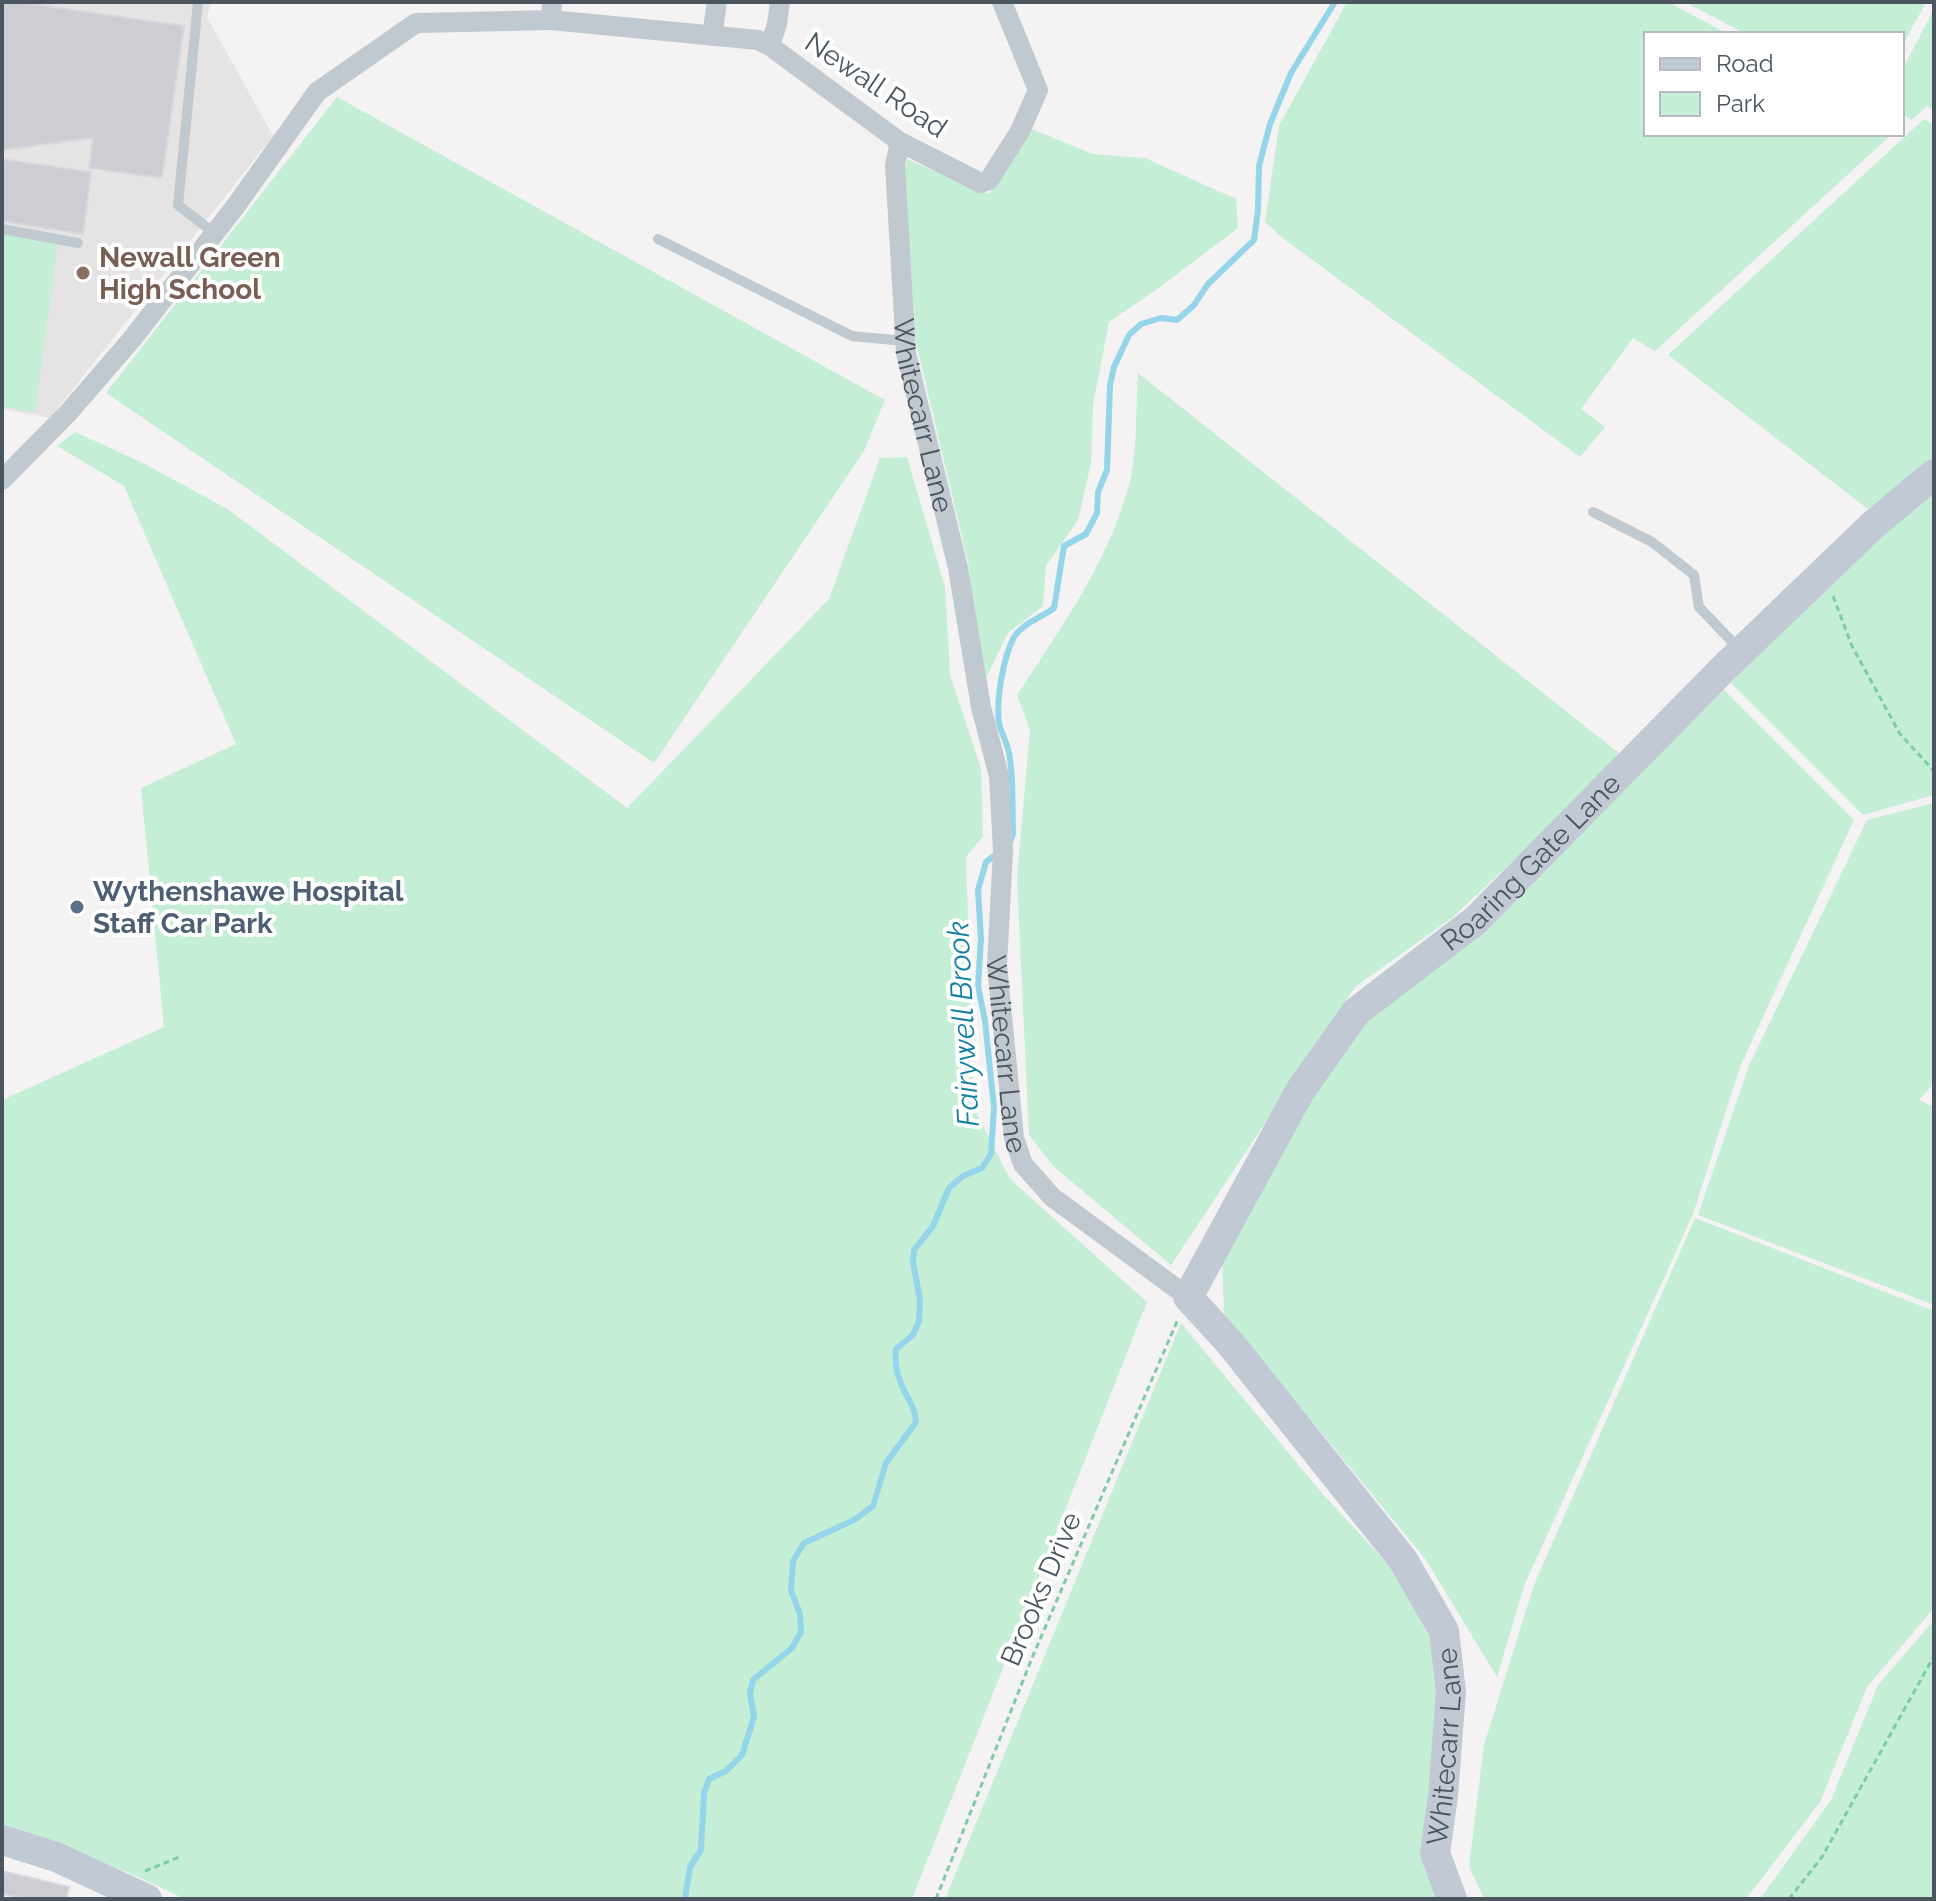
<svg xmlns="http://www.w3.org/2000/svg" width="1936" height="1901" font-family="Raleway,sans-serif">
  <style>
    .education { fill: #e5e3e4 }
    .green { fill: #c4eed6 }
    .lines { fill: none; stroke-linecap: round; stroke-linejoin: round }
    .stream { stroke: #94d5e9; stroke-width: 6 }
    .building { fill: #ccced4; stroke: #d7d8dd; stroke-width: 2 }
    .path { stroke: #7dcba7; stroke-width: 3; stroke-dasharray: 6 4; stroke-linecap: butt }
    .lane { stroke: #c1c9d0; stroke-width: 10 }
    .street { stroke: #c1c9d0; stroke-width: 20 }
    .secondary { stroke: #c1cad4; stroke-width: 30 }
    .education-dot { fill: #8d6e63; stroke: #fff; stroke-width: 3 }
    .service-dot { fill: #5c6f8a; stroke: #fff; stroke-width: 3 }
    .labels { text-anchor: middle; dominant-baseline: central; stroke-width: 8; stroke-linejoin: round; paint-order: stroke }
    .street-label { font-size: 28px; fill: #4b555f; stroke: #fff }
    .education-label { font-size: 28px; font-weight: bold; fill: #785e54; stroke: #fff; text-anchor: start }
    .service-label { font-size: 28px; font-weight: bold; fill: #4e5e75; stroke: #fff; text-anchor: start }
    .water-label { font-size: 30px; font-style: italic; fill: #1380a1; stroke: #fff }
  </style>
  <rect width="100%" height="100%" fill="#f4f2f2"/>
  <path class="education" d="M2 2H211L207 17 273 136 50 418 2 409Z"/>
  <path class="green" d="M1347 2H1668L1728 34H1646V134H1892L1655 351 1633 338 1581 409 1605 427 1580 457 1284 239 1265 222 1279 126Z
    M1685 2H1926L1902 47V34H1746Z
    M1934 9V110L1927 106 1912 120 1902 114V70Z
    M337 97 885 400 864 451 654 763 106 393Z
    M1924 119 1934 124V458L1868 509 1668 355Z
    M1029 128 1093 154 1145 158 1236 199 1238 228 1156 290 1109 322 1093 405 1091 463 1078 520 1046 566 1043 606 1008 633 982 686 968 562 916 343 904 174 907 159 989 194Z
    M2 234 58 243 35 412 2 407Z
    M1138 373 1624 757 1453 917 1355 987 1171 1265 1053 1166 1029 1135 1017 878 1030 730 1017 695C1061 628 1112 557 1131 477 1137 449 1136 403 1138 373Z
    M75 432 143 463 229 510 627 808 829 599 880 458 907 457 945 587 950 675 981 769 983 836 966 857 974 1108 1010 1179 1147 1302 912 1899H185L134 1875 2 1825V1100L164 1027 141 788 236 744 124 486 57 446Z
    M1934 487V795L1863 815 1731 683 1848 560Z
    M1724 690 1854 820 1740 1067 1693 1214 1524 1586 1497 1677 1426 1560 1224 1314 1222 1258 1314 1096 1372 1014Z
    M1934 803V1083L1919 1100 1934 1107V1305L1698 1215 1748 1068 1867 820Z
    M1695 1218 1934 1311V1608L1867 1687 1820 1802 1746 1899H1484L1469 1866 1484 1745 1534 1585Z
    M1181 1323 1320 1491 1393 1570 1430 1637 1442 1730 1437 1899H945Z
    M1934 1620V1899H1760L1831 1800 1878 1685Z"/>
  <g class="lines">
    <path class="stream" d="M1010 842 1013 834C1012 808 1014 778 1009 753 1007 742 1001 733 999 723 996 700 1003 658 1014 637 1023 623 1041 618 1054 608L1064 546 1086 534 1097 513 1098 492 1107 470 1110 385 1114 367 1129 335 1141 324 1161 318 1177 320 1194 305 1208 284 1254 240 1258 210 1259 166 1270 124 1291 73 1335 2
      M685 1899 690 1867 701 1850 704 1793 709 1779 726 1771 742 1755 754 1717 750 1693 753 1680 792 1648 801 1632 800 1614 791 1590 793 1561 804 1543 854 1520 873 1506 886 1463 916 1422C915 1405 905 1396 900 1381 896 1371 895 1359 896 1349L913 1335 919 1321 920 1300 913 1262 914 1250 933 1226 949 1188 963 1176 982 1168 991 1154 994 1107 985 1021 978 986 981 939 978 890 986 862 999 852"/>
  </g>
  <path class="building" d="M2 2H18L184 26 162 178 89 168 93 138 2 150Z
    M2 159 91 172 83 234 2 221Z
    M2 1871 69 1887 66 1899H29L2 1894Z"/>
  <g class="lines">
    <path class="path" d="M1833 596 1852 646 1900 734 1934 771
      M145 1871 182 1856
      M936 1899 1032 1658 1178 1319
      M1789 1899 1822 1857 1934 1656"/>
    <path class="lane" d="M198 2 178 205 214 233
      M2 229 78 243
      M658 239 852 336 894 340 905 337
      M1593 512 1652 542 1694 575 1699 607 1740 650"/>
    <g class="street">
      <path d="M552 2 551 20 758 40 770 46 900 142 981 183 989 180 1020 131 1038 90 1002 2"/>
      <path d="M712 36 717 2"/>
      <path d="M770 46 777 24 780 2"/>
      <path id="s1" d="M900 142 895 165 906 353 958 568 981 707 999 776 1003 851 997 965 1014 1138 1023 1164 1052 1197 1188 1297"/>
      <path d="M2 480 68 413 132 339 235 207 317 92 416 23 551 20"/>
    </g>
    <g class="secondary">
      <path d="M2 1840 56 1857 147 1899"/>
      <path id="s2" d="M1452 1899 1435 1853 1443 1796 1451 1692 1444 1631 1403 1560 1230 1343 1188 1297 1300 1091 1356 1012 1476 920 1726 666 1873 525 1934 474"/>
    </g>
  </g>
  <circle class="education-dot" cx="83" cy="273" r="8"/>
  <circle class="service-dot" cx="77" cy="907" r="8"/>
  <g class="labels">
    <g class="street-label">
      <text transform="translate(876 85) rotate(34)">Newall Road</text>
      <text stroke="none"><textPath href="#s1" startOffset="276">Whitecarr Lane</textPath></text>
      <text stroke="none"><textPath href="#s2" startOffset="1256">Roaring Gate Lane</textPath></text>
      <text stroke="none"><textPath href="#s1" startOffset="924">Whitecarr Lane</textPath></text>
      <text transform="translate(1041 1589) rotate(-67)">Brooks Drive</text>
      <text stroke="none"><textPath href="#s2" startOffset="156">Whitecarr Lane</textPath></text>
    </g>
    <g class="education-label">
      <text x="99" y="257">Newall Green<tspan x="99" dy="32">High School</tspan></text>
    </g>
    <g class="service-label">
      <text x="93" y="891">Wythenshawe Hospital<tspan x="93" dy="32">Staff Car Park</tspan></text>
    </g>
    <g class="water-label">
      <text transform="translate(963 1024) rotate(-93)">Fairywell Brook</text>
    </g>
  </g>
  <rect width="1936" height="1901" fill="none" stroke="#4b555f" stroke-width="8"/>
  <rect x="1644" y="32" width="260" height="104" fill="#ffffff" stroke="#b7bbbf" stroke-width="2"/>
  <rect x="1660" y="58" width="40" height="12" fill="#c1cad4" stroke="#b7bbbf" stroke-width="2"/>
  <text x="1716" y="72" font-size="24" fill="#4b555f">Road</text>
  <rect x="1660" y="92" width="40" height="24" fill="#c4eed6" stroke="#b7bbbf" stroke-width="2"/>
  <text x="1716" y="112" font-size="24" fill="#4b555f">Park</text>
</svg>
